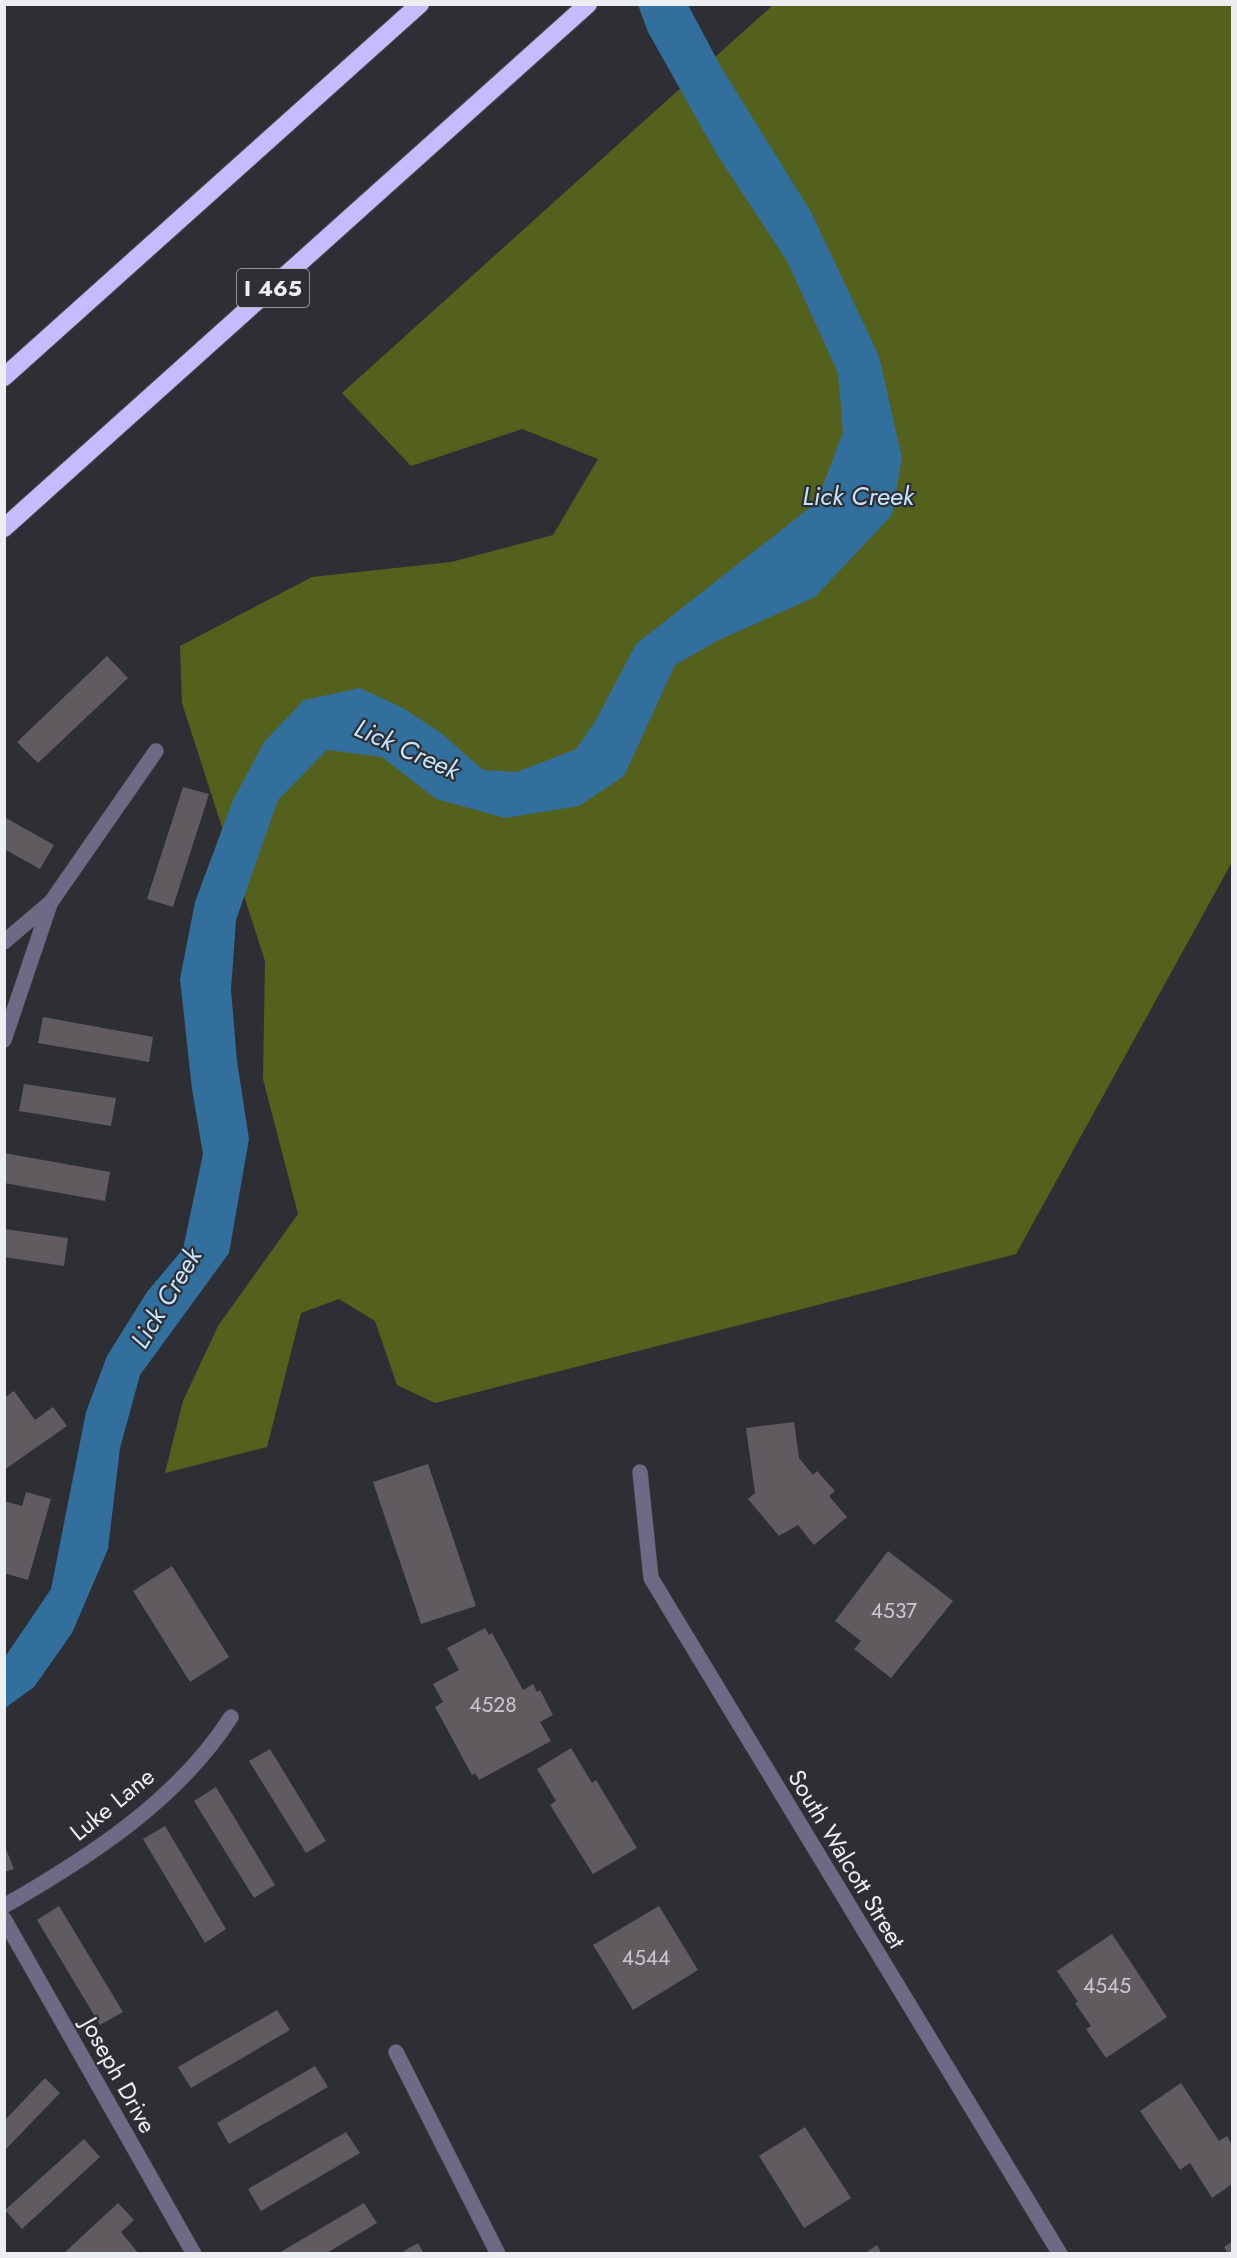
<svg xmlns="http://www.w3.org/2000/svg" width="1237" height="2258" font-family="Jost,sans-serif">
  <style>
    .forest { fill: #53611c }
    .water { fill: #336f9c }
    .building { fill: #605b5f }
    .lines { fill: none; stroke-linecap: round; stroke-linejoin: round }
    .minor-casing { stroke: #484a4f; stroke-width: 16 }
    .motorway-casing { stroke: #484a4f; stroke-width: 20 }
    .minor { stroke: #6e6a85; stroke-width: 15 }
    .motorway { stroke: #c5bbfe; stroke-width: 18 }
    .labels { text-anchor: middle; dominant-baseline: central; stroke-width: 4.5; stroke-linejoin: round; paint-order: stroke }
    .number-label { font-size: 21px; fill: #cac9cd }
    .shield { fill: #2d2f34; stroke: #b3b5b9; stroke-width: 1.5 }
    .shield-label { font-size: 22px; font-weight: bold; fill: #edeef2 }
    .street-label { font-size: 24px; fill: #edeef2; stroke: #2d2f34 }
    .water-label { font-size: 26px; font-style: italic; fill: #c4e4fe; stroke: #2d2f34 }
  </style>
  <rect width="100%" height="100%" fill="#2d2f34"/>
  <path class="forest" d="M773 5H1232V862L1016 1254 435 1403 397 1385 375 1321 339 1299 301 1313 267 1447 165 1473 183 1401 218 1326 298 1214 263 1079 265 961 182 703 180 646 312 577 451 562 553 535 598 459 522 429 411 466 342 393Z"/>
  <path class="water" d="M638 5H688L721 67 811 212 879 356 902 458 892 515 815 597 717 641 675 665 624 776 579 806 505 818 436 799 382 757 327 750 278 800 236 920 231 990 237 1061 249 1139 229 1253 140 1375 120 1448 108 1549 72 1633 34 1687 5 1708V1657L51 1589 86 1412 107 1356 147 1292 183 1249 203 1154 192 1089 180 979 195 902 233 800 264 742 304 700 360 688 403 708 441 733 483 770 517 772 576 749 596 720 636 644 817 502 843 432 838 373 787 261 716 153 648 32Z"/>
  <path class="building" d="M107 656 128 678 38 763 17 742Z
    M183 787 209 794 173 907 147 899Z
    M4 817 54 845 40 869 4 849Z
    M43 1017 153 1037 149 1062 38 1043Z
    M24 1084 116 1098 111 1126 19 1111Z
    M4 1153 110 1172 105 1201 4 1183Z
    M4 1229 68 1238 64 1266 4 1257Z
    M14 1391 35 1420 53 1407 67 1426 4 1470V1398Z
    M794 1422 799 1458 813 1475 817 1471 835 1491 829 1496 847 1517 814 1545 798 1525 779 1536 748 1499 755 1493 746 1428Z
    M428 1464 476 1606 421 1624 373 1482Z
    M26 1492 51 1499 28 1580 4 1573V1501L22 1506Z
    M888 1551 953 1601 891 1678 854 1649 861 1641 835 1621Z
    M172 1566 229 1657 190 1682 133 1591Z
    M485 1628 489 1635 492 1633 523 1690 533 1684 537 1692 540 1690 553 1715 540 1722 551 1741 479 1780 475 1773 472 1775 435 1707 443 1702 433 1684 459 1670 447 1648Z
    M571 1748 592 1783 596 1780 637 1848 593 1874 550 1805 556 1801 537 1769Z
    M270 1749 326 1841 306 1853 249 1761Z
    M216 1787 275 1885 254 1898 194 1801Z
    M165 1826 226 1929 205 1943 143 1839Z
    M4 1844 14 1869 4 1872Z
    M59 1906 123 2012 100 2025 37 1920Z
    M659 1906 698 1970 633 2010 593 1945Z
    M1112 1934 1167 2017 1106 2058 1086 2029 1091 2026 1075 2003 1078 2002 1057 1971Z
    M277 2010 290 2030 191 2088 178 2067Z
    M315 2066 328 2087 229 2144 217 2123Z
    M45 2078 60 2093 4 2151V2121Z
    M1181 2083 1219 2141 1227 2136 1232 2145V2184L1212 2198 1190 2163 1180 2170 1140 2111Z
    M805 2127 851 2198 804 2228 759 2156Z
    M346 2132 360 2153 261 2211 248 2189Z
    M84 2139 100 2157 22 2229 5 2210Z
    M118 2203 134 2220 121 2232 139 2254H63Z
    M364 2203 377 2223 325 2254H277Z
    M1232 2242V2254H1228L1224 2247Z
    M418 2243 424 2254H399Z
    M877 2245 882 2254H864Z"/>
  <g class="lines">
    <g class="minor-casing">
      <path id="minor" d="M4 942 51 902 156 751
        M4 1040 50 904
        M640 1472 651 1578 1060 2254
        M4 1906C88 1858 178 1800 231 1717
        M4 1919 194 2254
        M396 2052 498 2254"/>
    </g>
    <g class="motorway-casing">
      <path id="motorway" d="M4 377 420 4
        M4 528 588 4"/>
    </g>
    <use href="#minor" class="minor"/>
    <use href="#motorway" class="motorway"/>
  </g>
  <g class="labels">
    <g class="number-label">
      <text x="894" y="1611">4537</text>
      <text x="493" y="1705">4528</text>
      <text x="646" y="1958">4544</text>
      <text x="1107" y="1986">4545</text>
    </g>
    <rect class="shield" x="237" y="269" width="72" height="38" rx="4.5"/>
    <g class="shield-label">
      <text x="273" y="288">I 465</text>
    </g>
    <g class="street-label">
      <text transform="translate(112 1804) rotate(-39)">Luke Lane</text>
      <text transform="translate(847 1859) rotate(59)">South Walcott Street</text>
      <text transform="translate(119 2075) rotate(61)">Joseph Drive</text>
    </g>
    <g class="water-label">
      <text x="858" y="496">Lick Creek</text>
      <text transform="translate(407 749) rotate(24)">Lick Creek</text>
      <text transform="translate(166 1298) rotate(-59)">Lick Creek</text>
    </g>
  </g>
  <rect width="1237" height="2258" fill="none" stroke="#edeef2" stroke-width="12"/>
</svg>
